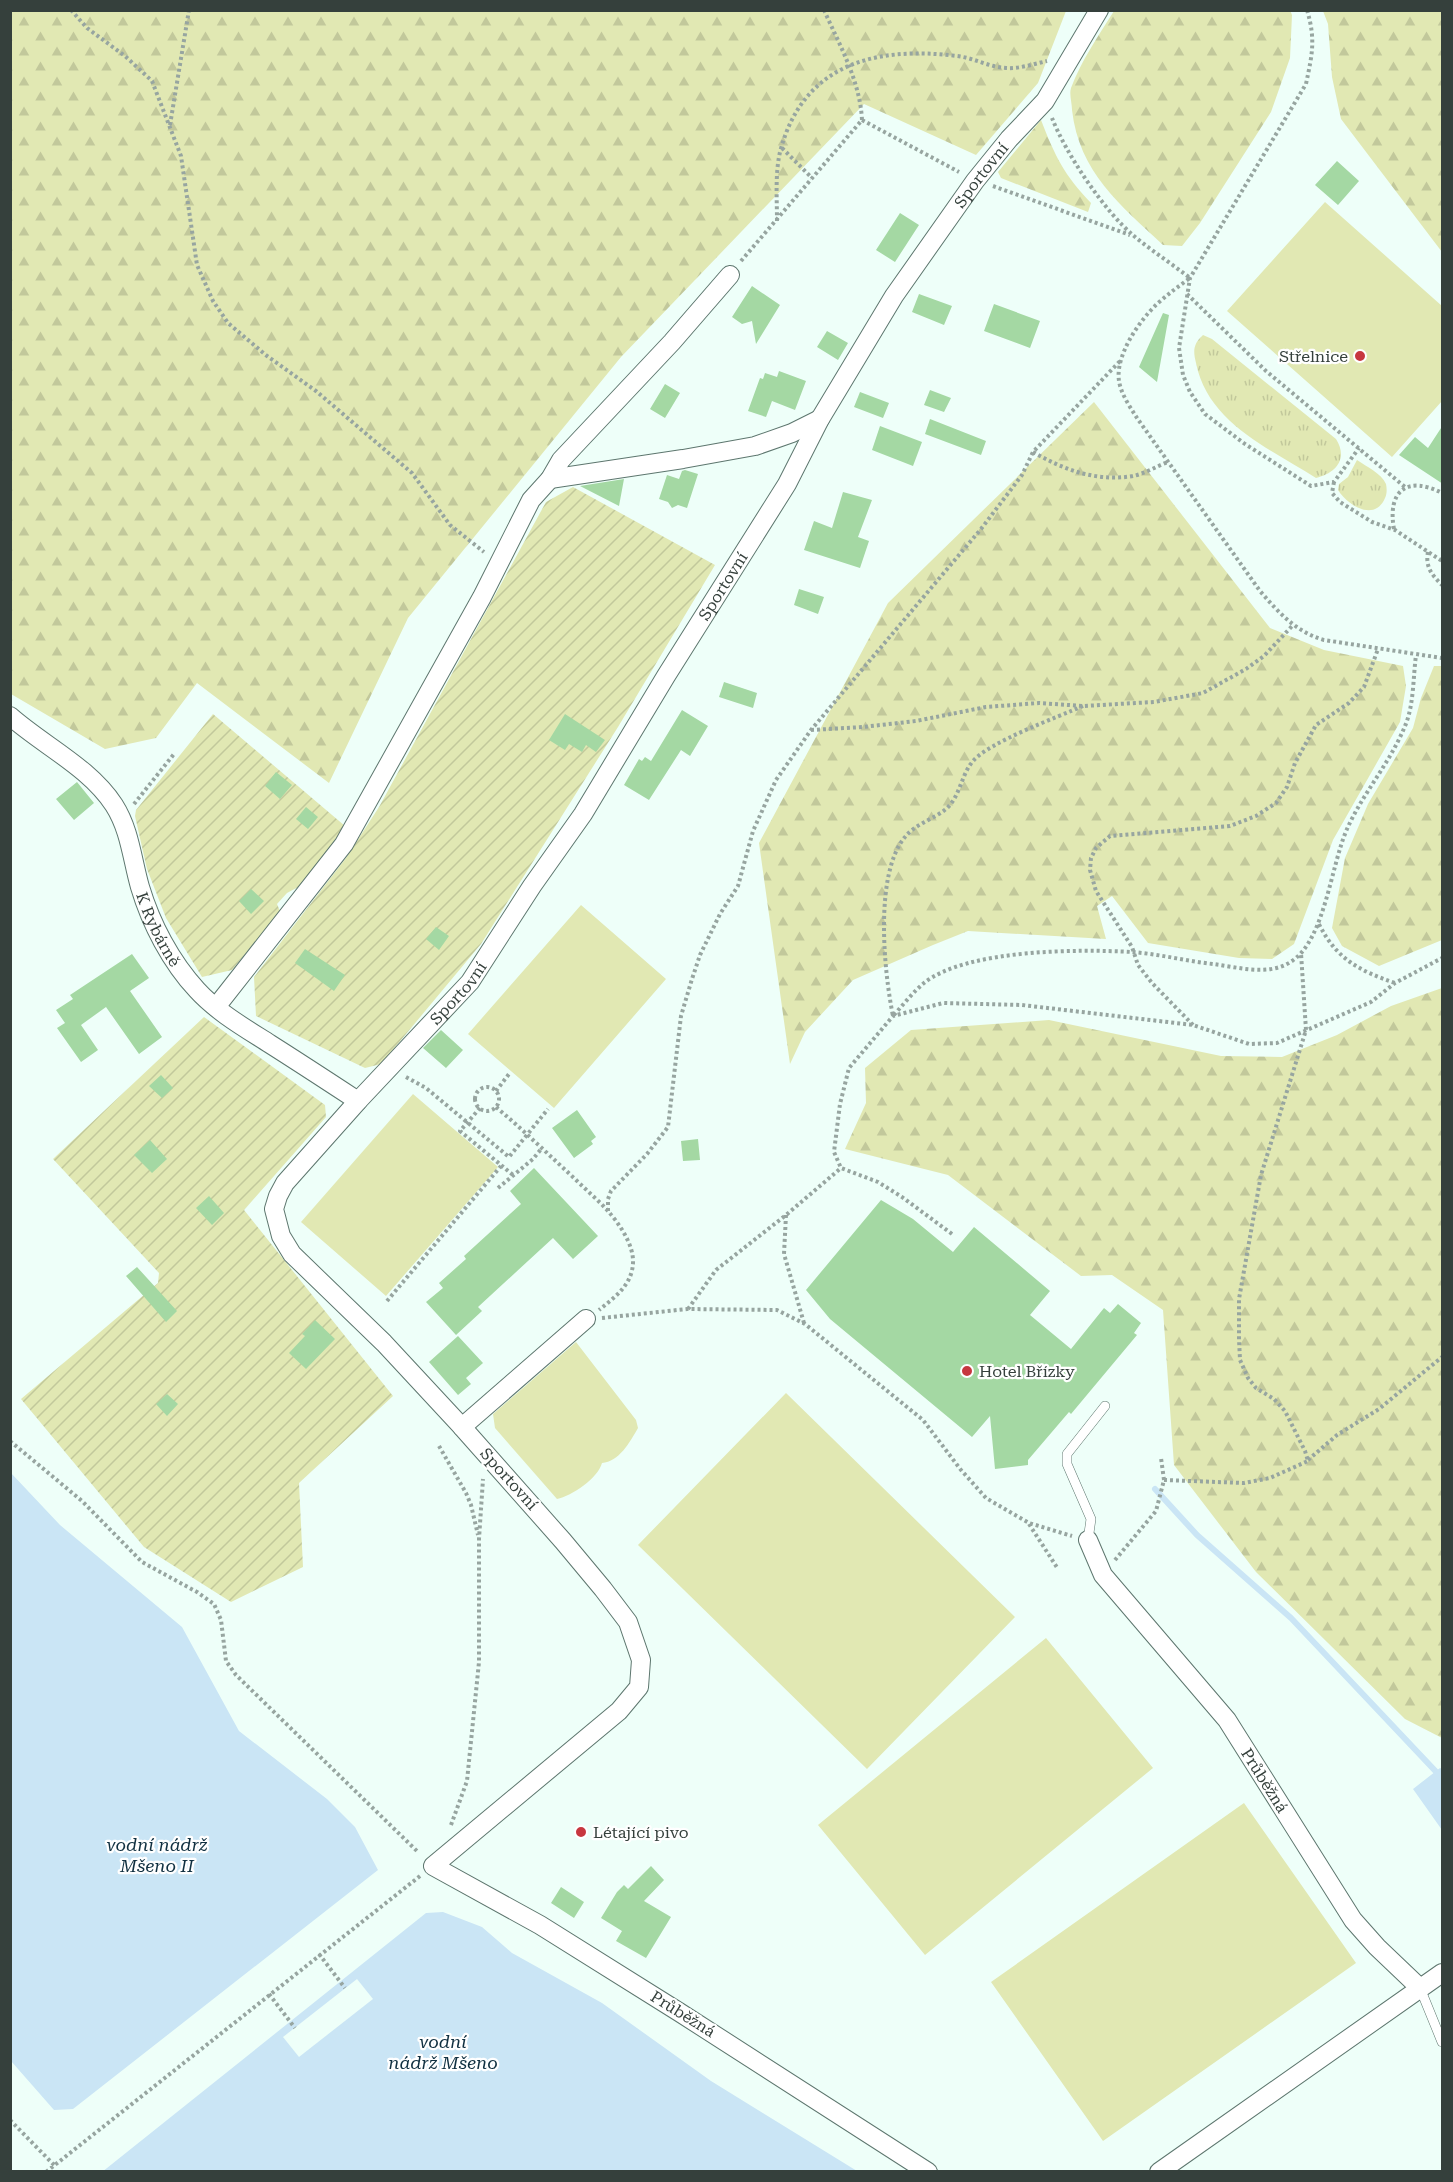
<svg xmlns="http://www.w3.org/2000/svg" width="1453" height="2182" font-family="'Roboto Serif',serif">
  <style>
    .grass { fill: url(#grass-tufts) }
    .forest { fill: url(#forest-firs) }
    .park { fill: #e1e8b3 }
    .garden { fill: url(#garden-furrows) }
    .water { fill: #cae5f5 }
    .pier { fill: #eefff9 }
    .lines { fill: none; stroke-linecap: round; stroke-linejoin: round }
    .stream { stroke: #cae5f5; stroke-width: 6 }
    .building { fill: #a4d8a3 }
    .service-casing { stroke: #5d766e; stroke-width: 10 }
    .minor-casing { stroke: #5d766e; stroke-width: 20 }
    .path { stroke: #97a5a0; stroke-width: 4; stroke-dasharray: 3 3; stroke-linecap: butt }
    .service { stroke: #fff; stroke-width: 9 }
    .minor { stroke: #fff; stroke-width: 18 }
    .poi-dot { fill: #c7373f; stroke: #fff; stroke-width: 2 }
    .labels { text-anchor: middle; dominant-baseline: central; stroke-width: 4.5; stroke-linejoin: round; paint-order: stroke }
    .street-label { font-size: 16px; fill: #35403c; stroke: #fff }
    .poi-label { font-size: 16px; fill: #35403c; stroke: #fff; text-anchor: start }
    .water-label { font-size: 18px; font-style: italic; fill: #103041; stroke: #fff }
  </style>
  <defs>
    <pattern id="grass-tufts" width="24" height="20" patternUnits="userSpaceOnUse" patternTransform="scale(1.5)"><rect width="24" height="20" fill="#e1e8b3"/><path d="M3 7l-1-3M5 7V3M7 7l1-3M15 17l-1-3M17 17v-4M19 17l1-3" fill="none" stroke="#c2c89b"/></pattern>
    <pattern id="forest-firs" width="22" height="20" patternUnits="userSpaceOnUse" patternTransform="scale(1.5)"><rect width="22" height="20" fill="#e1e8b3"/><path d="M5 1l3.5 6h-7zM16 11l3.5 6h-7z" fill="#c2c89b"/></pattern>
    <pattern id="garden-furrows" width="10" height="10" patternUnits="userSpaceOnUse" patternTransform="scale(1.5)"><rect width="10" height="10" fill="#e1e8b3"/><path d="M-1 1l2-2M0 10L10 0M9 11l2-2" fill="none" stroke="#c2c89b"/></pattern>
  </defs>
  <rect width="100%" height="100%" fill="#eefff9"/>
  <path class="grass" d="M1203 335 1212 339 1336 439C1348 458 1337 473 1316 478 1269 448 1208 423 1196 363 1193 351 1193 344 1203 335Z
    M1357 460C1367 467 1381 473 1386 484 1387 489 1387 494 1385 498 1375 522 1348 506 1338 490L1339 484 1348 477Z"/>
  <path class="forest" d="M11 10H1066V11L1038 83 976 155 864 104 621 357 408 618 329 783 197 683 156 738 105 749 11 694Z
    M1114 11 1290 10 1292 15 1290 58 1271 112 1200 223 1182 246 1163 245C1120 205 1079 172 1072 110 1072 103 1069 94 1071 88 1081 61 1099 35 1114 11Z
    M1323 11H1442V252L1341 119 1332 77 1328 24Z
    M1041 120C1055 156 1064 175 1091 203L1088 212 1001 178 998 172Z
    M1094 402 1270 628 1324 650 1403 666 1406 686 1400 722 1333 840 1294 944 1272 959 1239 958 1148 943 1112 896 1097 906 1106 939 968 931 933 945 853 980 805 1032 790 1064 759 843 888 603Z
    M1434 666H1442V940L1379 966 1342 946 1332 928 1345 858 1368 804 1413 728 1421 698Z
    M1442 988V1738L1405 1719 1256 1572 1174 1465 1163 1310 1112 1275 1081 1276 948 1175 845 1149 866 1103 865 1068 911 1030 1049 1020 1221 1056 1282 1057 1337 1035 1391 1006Z"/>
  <path class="park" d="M1325 202 1442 306V401L1392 457 1227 311Z
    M581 905 666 979 554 1108 468 1034Z
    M413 1094 498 1167 386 1296 301 1222Z
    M576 1342 636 1420 638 1428C630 1442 619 1462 602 1463 598 1478 572 1496 557 1499L495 1428 493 1414Z
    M786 1393 1015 1617 867 1769 638 1545Z
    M1046 1638 1153 1768 925 1955 818 1825Z
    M1244 1803 1356 1963 1103 2141 991 1982Z"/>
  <path class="garden" d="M573 487 715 565 618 727 481 944 381 1064 365 1068 256 1016 254 977 346 858 379 807 546 502Z
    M213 714 345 826 302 885 287 893 277 904 280 911 232 970 202 977 166 918 147 869 135 816 136 810Z
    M204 1017 325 1105 326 1117 244 1210 393 1396 299 1483 303 1567 231 1602 144 1547 21 1399 158 1283 159 1273 53 1159Z"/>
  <path class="water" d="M11 1473 60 1525 182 1627 239 1731 327 1799 355 1827 378 1870 73 2109 54 2110 11 2061Z
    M1440 1768 1442 1769V1830L1413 1789Z
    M443 1912 482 1927 512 1953 602 2003 711 2081 857 2171 102 2172 426 1913Z"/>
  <path class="pier" d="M357 1979 373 1999 299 2057 283 2037Z"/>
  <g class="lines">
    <path class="stream" d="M1155 1489 1197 1535 1291 1618 1442 1778"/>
  </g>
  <path class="building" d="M1337 161 1359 181 1338 205 1315 185Z
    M900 213 919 225 895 262 876 250Z
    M752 286 780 305 756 344 752 321 742 324 732 317Z
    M919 294 952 306 944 325 912 312Z
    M994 304 1040 321 1030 348 984 331Z
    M1163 313 1169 315 1157 382 1139 367Z
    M827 331 848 343 838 360 817 347Z
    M779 371 806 381 795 410 772 401 766 417 748 411 760 378 763 379 765 373 777 377Z
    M665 384 680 393 665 418 650 409Z
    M930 390 951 398 944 412 924 405Z
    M860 392 889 403 883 418 854 407Z
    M930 419 986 441 981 455 925 434Z
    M1443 425V484L1399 455 1415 437 1428 448Z
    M880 426 922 442 913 466 872 450Z
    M685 470 698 474 687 508 678 505 672 508 668 502 659 499 667 475 679 479 682 471Z
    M624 479 619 506 580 486Z
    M843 492 872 500 858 537 869 541 860 568 804 550 814 521 832 528Z
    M799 589 824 597 818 614 794 605Z
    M724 682 757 693 753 708 719 697Z
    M682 710 708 726 690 756 681 750 649 800 624 785 639 759 642 761 645 757 651 761Z
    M565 714 605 740 596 752 586 745 582 752 569 744 565 750 549 740Z
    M276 772 292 785 280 799 265 786Z
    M77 782 94 803 74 820 56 799Z
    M306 807 318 817 308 829 296 819Z
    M251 889 264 901 251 914 239 901Z
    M436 927 449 936 439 950 426 939Z
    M305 949 345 975 334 991 295 963Z
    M132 954 149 978 130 991 162 1037 139 1054 106 1007 81 1025 98 1050 81 1062 57 1028 65 1023 56 1010 73 999 70 995Z
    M441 1030 463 1050 446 1068 423 1048Z
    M161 1075 173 1088 162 1098 149 1086Z
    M577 1110 596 1137 591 1141 593 1144 574 1158 552 1128Z
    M698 1139 700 1160 683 1161 681 1141Z
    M150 1140 167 1159 152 1173 134 1155Z
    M534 1168 598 1236 573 1259 553 1238 478 1307 482 1311 456 1335 426 1302 443 1288 439 1283 466 1259 464 1256 521 1204 510 1191Z
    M209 1196 224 1213 212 1225 196 1208Z
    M881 1200 913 1219 953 1252 974 1227 1050 1291 1030 1315 1071 1349 1104 1308 1110 1313 1118 1304 1141 1323 1134 1333 1137 1335 1071 1414 1069 1412 1028 1460V1465L995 1469 990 1416 972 1437 830 1319 806 1290Z
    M137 1267 177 1311 166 1322 126 1276Z
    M315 1320 335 1339 306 1369 289 1353 305 1336 302 1334Z
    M458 1336 483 1363 466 1378 471 1384 458 1395 429 1362Z
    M167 1394 178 1404 167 1416 156 1404Z
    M651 1866 664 1880 644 1901 671 1917 646 1958 616 1941 622 1931 601 1918 617 1892 624 1885 628 1889Z
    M561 1887 584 1902 574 1918 551 1903Z"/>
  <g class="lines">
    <g class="service-casing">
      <path id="service" d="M1088 1540 1091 1519 1067 1464V1454L1105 1406
        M1420 1988 1442 2042"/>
    </g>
    <g class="minor-casing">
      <g id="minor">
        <path d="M550 479 683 459 755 446 792 433 820 419"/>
        <path id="s1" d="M10 716C44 746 89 767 114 805 130 830 132 859 140 887 151 924 171 962 197 990 217 1012 245 1028 270 1044 300 1063 329 1082 358 1101"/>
        <path d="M216 1007 344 844 482 597 531 500 550 479 561 460 672 342 730 275"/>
        <path d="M462 1427 586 1319"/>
        <path id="s2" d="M1088 1540 1103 1575 1227 1720 1353 1920 1377 1947 1420 1988"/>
        <path id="s3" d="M928 2172 679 2012 540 1925 433 1866 619 1711 639 1687 641 1660 628 1622 603 1589 563 1541 462 1427 384 1343 292 1254 281 1236 274 1209 278 1196 285 1183 358 1101 470 982 532 886 583 814 666 676 787 484 820 419 894 296 975 181 1009 139 1045 101 1099 10"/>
        <path d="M1159 2172 1442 1973"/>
      </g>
    </g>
    <path class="path" d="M71 10 87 28 125 56 152 81 181 156 197 265 213 301 228 323 267 356 316 391 412 473 450 525 484 552
      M1307 10C1316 40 1312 55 1306 84L1190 278 1179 348 1183 375 1190 392 1205 414 1245 444 1311 486 1334 482 1359 448
      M1052 118C1066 154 1105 212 1134 236 1152 251 1172 264 1190 278 1179 286 1168 294 1157 304 1140 320 1115 355 1119 381 1121 394 1130 407 1137 418L1260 591C1278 612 1296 632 1324 640L1442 658
      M862 120 959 172
      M170 125 189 10
      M782 148 812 178
      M993 186 1130 235
      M777 221C777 199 775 174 780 152 803 63 876 46 957 56 974 58 989 67 1006 68 1019 69 1034 64 1047 61
      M741 261 862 120C860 81 840 46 824 10
      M1187 294 1266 371 1405 487
      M1033 452C1064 470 1097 482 1133 476 1144 474 1157 466 1168 462
      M1334 482 1332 493 1340 502 1372 522 1395 530 1442 561
      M1394 529C1387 491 1407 475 1442 493
      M1428 552C1425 567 1432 575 1442 585
      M1083 706C1058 717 989 742 973 761 961 775 960 797 946 809 934 819 915 824 905 837 874 874 884 972 893 1016 903 1005 913 992 924 983 967 949 1079 949 1132 952 1159 954 1186 961 1213 964 1238 967 1269 977 1292 961 1325 939 1331 865 1347 829 1363 793 1390 763 1405 726 1414 705 1413 678 1416 655
      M811 730 863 727 916 721 986 707 1039 703 1083 706 1154 702 1203 693 1246 669 1264 656 1293 625
      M134 804 174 754
      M1319 924C1336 959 1360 971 1395 983
      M1193 1025 1152 983 1138 965 1132 947 1096 891 1090 870 1091 858 1096 848 1110 836 1230 826 1256 816 1276 803 1287 787 1295 763 1316 725 1349 703 1364 687 1378 649
      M406 1077 426 1088 509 1157 548 1109
      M475 1099a12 12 0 1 1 24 0a12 12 0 1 1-24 0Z
      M496 1091 509 1074
      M496 1107C523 1130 548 1154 574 1178 585 1189 597 1199 607 1210 619 1223 634 1245 633 1263 632 1285 615 1297 599 1310
      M480 1108 460 1131 513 1175
      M498 1188 533 1159 542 1148
      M608 1211V1199L611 1191 647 1154 668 1127 681 1016 692 979 700 955 720 914 738 886 753 831 776 780 811 730 981 529 1022 475 1033 452 1121 360
      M786 1215 784 1254 804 1323
      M952 1234 902 1197 878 1182 841 1168 834 1152 840 1104 849 1068 893 1016 943 1003 1022 1005 1193 1025 1249 1044 1277 1043 1371 1002 1395 983 1442 958
      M387 1301 501 1166
      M688 1309 716 1270 786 1215 841 1168
      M602 1318 687 1309 777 1310 805 1324 923 1420 961 1470 986 1498 1029 1523 1072 1536
      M10 1441 82 1501 142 1562 197 1592 214 1604 221 1620 226 1661 236 1675 419 1853
      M439 1446 466 1493 471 1505 478 1535
      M1308 1460 1337 1435 1379 1409 1442 1357
      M1164 1480 1244 1483 1270 1478 1308 1461 1305 1451 1285 1411 1274 1399 1256 1388 1248 1378 1240 1360 1239 1339V1299L1261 1175 1306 1030 1301 953
      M1029 1524 1058 1569
      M1115 1560 1156 1511 1164 1480 1161 1458
      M451 1825 467 1781 479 1662V1539L483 1479
      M319 1954 345 1988
      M269 1994 295 2028
      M10 2120 54 2165
      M46 2172 420 1876"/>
    <use href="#service" class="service"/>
    <use href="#minor" class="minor"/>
  </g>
  <g class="poi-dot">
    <circle cx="1360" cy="356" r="6"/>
    <circle cx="967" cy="1371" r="6"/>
    <circle cx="581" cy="1832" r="6"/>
  </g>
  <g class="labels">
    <g class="street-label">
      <text stroke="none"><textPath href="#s3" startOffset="2728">Sportovní</textPath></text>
      <text stroke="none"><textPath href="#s3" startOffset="2242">Sportovní</textPath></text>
      <text stroke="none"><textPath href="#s1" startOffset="270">K Rybárně</textPath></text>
      <text stroke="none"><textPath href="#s3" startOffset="1756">Sportovní</textPath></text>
      <text transform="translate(509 1479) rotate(48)">Sportovní</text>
      <text stroke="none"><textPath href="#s2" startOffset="300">Průběžná</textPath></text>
      <text transform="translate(683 2014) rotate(32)">Průběžná</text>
    </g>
    <g class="poi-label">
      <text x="1348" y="356" text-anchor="end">Střelnice</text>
      <text x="979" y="1371">Hotel Břízky</text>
      <text x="593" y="1832">Létající pivo</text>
    </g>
    <g class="water-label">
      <text x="157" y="1844">vodní nádrž<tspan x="157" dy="21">Mšeno II</tspan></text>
      <text x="443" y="2041">vodní<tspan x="443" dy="21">nádrž Mšeno</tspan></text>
    </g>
  </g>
  <rect width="1453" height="2182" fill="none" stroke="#35403c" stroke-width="24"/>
</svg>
